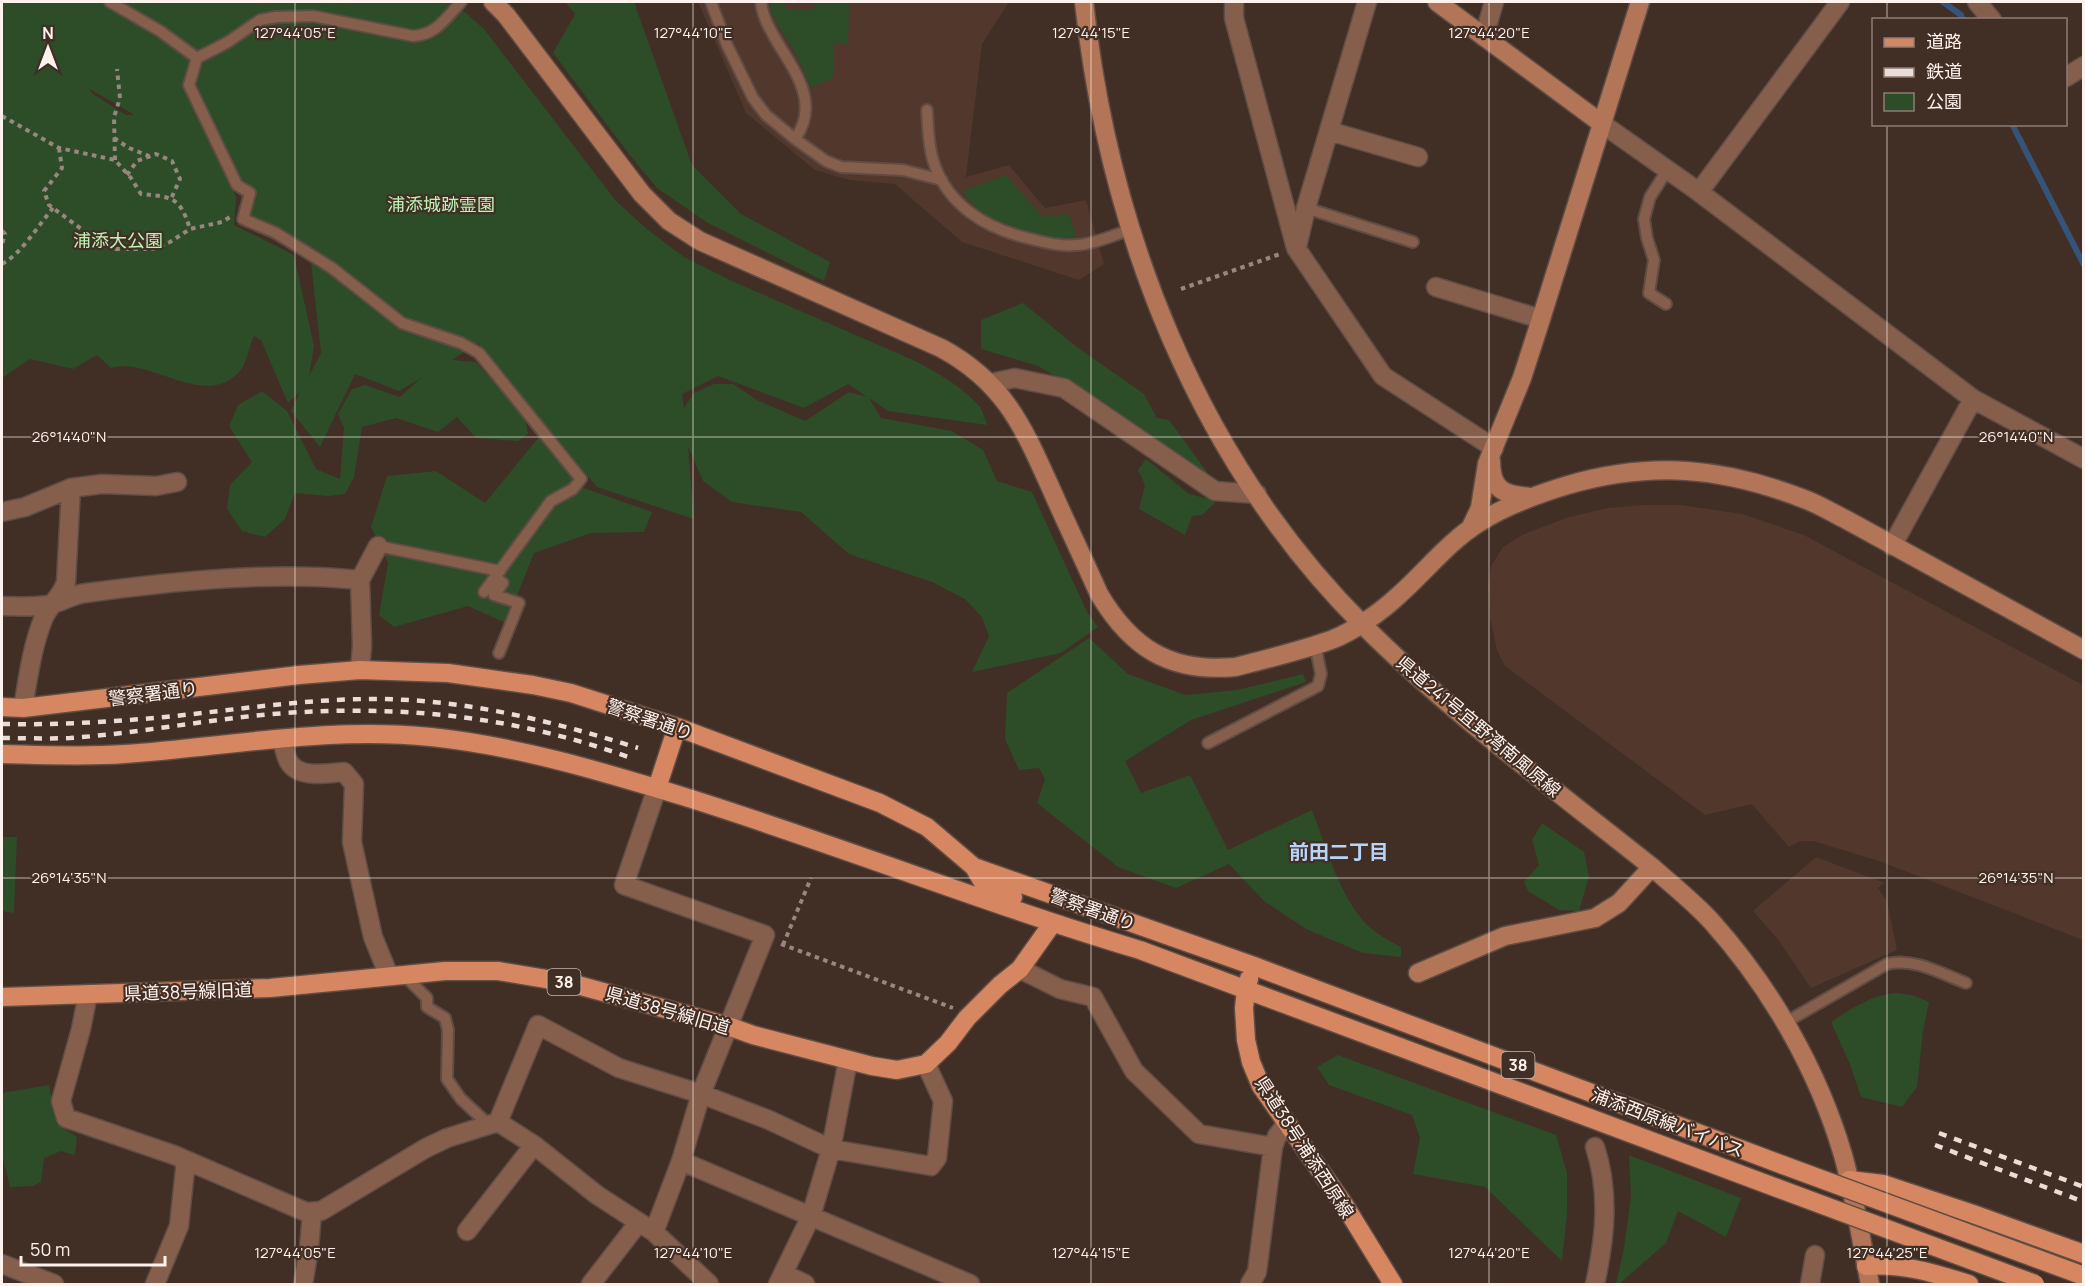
<svg xmlns="http://www.w3.org/2000/svg" width="2085" height="1286" font-family="Manrope,'Noto Sans JP',sans-serif">
  <style>
    .built { fill: #51372c }
    .green { fill: #2d4d28; fill-rule: evenodd }
    .lines { fill: none; stroke-linecap: round; stroke-linejoin: round }
    .stream { stroke: #36547a; stroke-width: 6 }
    .lane-casing { stroke: #5f4d45; stroke-width: 14 }
    .street-casing { stroke: #5f4d45; stroke-width: 21 }
    .secondary-casing { stroke: #5f4d45; stroke-width: 21 }
    .primary-casing { stroke: #5f4d45; stroke-width: 21 }
    .path { stroke: #97877f; stroke-width: 4; stroke-dasharray: 4.5 4.5; stroke-linecap: butt }
    .lane { stroke: #865e4c; stroke-width: 10 }
    .street { stroke: #865e4c; stroke-width: 18 }
    .secondary { stroke: #b37557; stroke-width: 18 }
    .primary { stroke: #d68660; stroke-width: 18 }
    .rail { stroke: #eadcd6; stroke-width: 4.5; stroke-dasharray: 8 8; stroke-linecap: butt }
    .primary-bridge-casing { stroke: #5f4d45; stroke-width: 21; stroke-linecap: butt }
    .primary-bridge { stroke: #d68660; stroke-width: 18 }
    .ticks { fill: none; stroke: #fff2ec; stroke-width: 1.5; stroke-opacity: 0.45 }
    .labels { text-anchor: middle; dominant-baseline: central; stroke-width: 4.5; stroke-linejoin: round; paint-order: stroke }
    .shield { fill: #412e25; stroke: #c6b7b0; stroke-width: 1.5 }
    .shield-label { font-size: 16px; font-weight: bold; fill: #fff2ec }
    .park-label { font-size: 18px; fill: #bdf4b5; stroke: #412e25 }
    .street-label { font-size: 18px; fill: #fff2ec; stroke: #412e25 }
    .neighbourhood-label { font-size: 20px; font-weight: bold; fill: #b7d4f9; stroke: #412e25 }
    .ticks-label { font-size: 15px; text-anchor: middle; fill: #fff2ec; stroke: #412e25; stroke-width: 4.5; stroke-linejoin: round; paint-order: stroke }
  </style>
  <rect width="100%" height="100%" fill="#412e25"/>
  <path class="built" d="M698 2H1009L982 44 966 177 1009 165 1045 208 1086 200 1104 264 1079 280 962 242 895 184 849 180 815 170 746 113Z
    M1644 505H1681L1742 514 1804 535 2083 685V940L1879 861 1813 841H1801L1789 847 1752 804 1705 815 1505 666 1497 650 1490 618 1488 586 1491 566 1503 547 1524 534 1569 517 1608 508Z
    M1816 857 1885 883 1878 888 1887 901 1897 950 1811 988 1779 941 1753 911Z"/>
  <path class="green" d="M2 2H453L484 29 616 201 648 230 684 257 734 282 913 360C936 372 962 386 980 407 983 412 985 419 987 425L888 411 869 398 881 418 952 431 983 450 997 481 1032 492 1087 612 1098 627 1061 653 972 672 989 636 982 617 965 599 932 582 849 554 801 512 732 502 703 481 688 446 694 519 597 487 478 343 452 360 476 362 525 418 528 434 518 441 476 438 457 417 438 432 396 418 362 427 354 477 345 494 328 496 295 493 285 519 265 537 242 531 227 509 230 485 252 462 229 426 238 405 262 391 287 411 316 469 340 479 344 428 338 414 352 389 365 385 400 397 421 378 399 391 355 374 320 447 291 411 300 392 288 403 261 340 254 336C249 346 247 363 240 371 205 411 150 356 111 368L97 355 73 369 30 359 2 378ZM88 88 133 114V115H126L93 94ZM226 170 246 182 239 221 310 253 321 353 309 376 314 346 294 255 234 225 236 198ZM718 376 804 408 848 384 867 397 849 392 805 421 757 400 733 384H714L694 393 684 408 682 394Z
    M565 2H634L692 165 741 214 830 262 824 281 708 223 657 188 629 154 553 53 575 14Z
    M770 2H786V10H814L815 2H849L848 43 834 44V77L810 88 800 61 771 13Z
    M1006 175 1042 216 1069 214 1076 237C1047 242 1008 233 984 216 976 210 969 199 962 191Z
    M1023 303 1077 347 1144 394 1157 418 1169 420 1207 472 1205 477 1116 411 1038 366 981 349V320Z
    M539 437 581 487 652 512 644 532 591 533 534 553 506 623 468 606 394 627 379 615 388 563 371 527 387 476 436 471 485 503Z
    M1146 459 1189 494 1213 500 1215 503 1202 515 1192 516 1185 535 1139 509 1145 485 1138 470Z
    M1089 638 1128 674 1185 695 1237 690 1303 674 1306 682 1191 720 1125 761 1141 793 1190 775 1228 850 1312 810C1326 847 1343 910 1377 933 1384 938 1393 943 1401 947V957L1363 953 1306 929 1264 901 1229 864 1176 888 1118 867 1037 803 1045 779 1039 768 1019 770 1005 739 1007 693Z
    M1542 823 1584 852 1589 877 1579 911 1559 910 1528 891 1524 882 1539 865 1532 840Z
    M2 837H17L14 913 2 911Z
    M1895 993 1912 995 1929 1002 1923 1031 1917 1087 1902 1107 1861 1097 1850 1064 1831 1022C1852 1008 1870 996 1895 993Z
    M1338 1055 1556 1135 1567 1173V1213L1562 1261 1485 1187 1413 1174 1420 1138 1412 1115 1329 1085 1317 1067Z
    M49 1085 57 1124 77 1137 75 1155 61 1151 44 1158 41 1182 33 1186 10 1187 2 1154V1093Z
    M1629 1155 1741 1198 1726 1237 1678 1211 1666 1243 1619 1284H1616L1624 1248 1631 1197Z"/>
  <g class="lines">
    <path class="stream" d="M1943 2 1961 15 1963 20
      M2012 124 2084 265"/>
    <g class="lane-casing">
      <path id="lane" d="M110 2 160 31 197 58
        M461 2C446 18 436 35 413 36L313 16 276 17 260 20 228 42 197 58 189 85 237 185 250 193 243 219 276 233 332 268 402 323 461 343 479 353 581 479 573 489 551 501 484 592
        M711 2 727 45 753 98 766 115 795 139 826 161 841 167 903 170 942 180
        M761 2C765 46 831 89 795 139
        M927 110C928 126 928 144 933 160 946 204 985 228 1027 238 1044 242 1059 247 1077 245 1095 244 1113 235 1130 230
        M1306 208 1413 242
        M1666 304 1649 293 1654 260 1647 238 1644 219 1650 197 1668 169
        M378 546 500 571
        M495 577 503 583 494 595 519 603 499 653
        M1208 743 1318 686 1321 674 1315 644
        M404 975 427 998V1007L445 1018 448 1030 447 1079 461 1099 489 1125
        M1786 1022 1887 964C1913 957 1942 974 1966 983"/>
    </g>
    <g class="street-casing">
      <path id="street" d="M1234 2V18L1296 248 1383 376 1494 448
        M1977 2 1992 20
        M1484 37 1494 2
        M2066 77 2084 66
        M1601 123 1699 192 1973 399 2084 459
        M1329 131 1418 157
        M1699 192 1840 2
        M1297 247 1306 208 1367 2
        M1436 287 1541 319
        M991 383 1015 378 1064 388 1215 491 1257 494
        M2 512 25 507 71 488 102 484 156 486 177 482
        M1892 546 1973 399
        M2 606C17 606 36 608 52 604 64 601 74 594 86 593 176 581 269 571 360 580
        M360 670 362 646 360 580 378 546
        M23 708C28 678 32 646 44 617 50 604 62 596 66 582L71 488
        M282 739C284 746 285 756 289 762 299 779 327 773 344 772L354 784 352 842 373 937 389 976
        M1020 969 1060 989 1093 997 1134 1071 1199 1134 1273 1147
        M88 994 81 1029 61 1101 66 1118 174 1155 306 1212 321 1211 426 1148 447 1138 498 1122 534 1145 597 1195 654 1232 709 1284
        M498 1122 538 1025 619 1068 701 1094 769 1120 831 1149 931 1166 937 1158 943 1101 926 1064
        M681 1161 970 1284
        M467 1231 534 1145
        M654 1232 681 1161 701 1094 765 935 624 885 657 788
        M2 1264 54 1284
        M784 1274 805 1284
        M155 1284 179 1226 186 1160
        M303 1284 309 1249 312 1212
        M591 1284 639 1222
        M778 1284 811 1216 831 1149 848 1060
        M1250 1284 1257 1272 1273 1147 1277 1136 1287 1123
        M1595 1284C1605 1238 1610 1193 1595 1147
        M1810 1284 1815 1255"/>
    </g>
    <g class="secondary-casing">
      <path id="secondary" d="M493 2 506 15 642 194 669 221 700 241 941 348C1006 383 1024 429 1053 493 1068 527 1084 560 1099 594 1131 648 1170 673 1235 667 1267 659 1300 651 1331 640 1353 632 1382 611 1399 595 1426 571 1449 541 1480 522 1507 505 1538 494 1568 485 1652 461 1722 467 1804 499 1818 504 1831 512 1845 519L2084 650
        M1084 2C1109 231 1197 459 1363 625 1452 714 1553 788 1652 867 1672 885 1694 902 1712 922 1771 988 1818 1070 1843 1155 1855 1197 1861 1241 1870 1284
        M1437 2 1601 123
        M1491 461C1491 491 1505 495 1530 497
        M1470 529 1480 508 1487 464 1522 378 1541 319 1640 2
        M1418 973 1505 936 1595 918 1619 903 1652 867"/>
    </g>
    <g class="primary-casing">
      <path id="primary" d="M2 707 23 708 299 675 360 670 448 673 533 685 571 693 677 727 880 803 927 827 974 867 1254 966 1783 1165
        M2 754C42 755 84 757 125 754 226 747 329 726 431 737 517 746 600 771 682 796 836 844 986 904 1140 950L1777 1188
        M657 788 677 727
        M974 867 985 886 1013 897
        M1249 979 1246 990 1244 1008 1246 1040 1251 1062 1261 1086 1345 1206 1393 1284
        M2 997 270 988 445 971H498L570 983 728 1026 753 1035 872 1066 897 1070 926 1064 948 1043 967 1018 1000 985 1020 969 1052 924
        M1849 1180 1883 1184 1973 1214 2084 1254
        M1866 1266C1902 1263 1934 1273 1969 1284"/>
    </g>
    <path class="path" d="M2 116 59 148 115 160 131 178 141 194C173 197 180 197 190 229
      M114 138 129 148 149 156
      M59 148 62 168 44 191 49 205 88 234 116 249H153L170 242 190 229 222 222 230 217
      M115 160 114 117 120 98 117 69
      M127 175 137 161 156 154 172 161 180 179 171 199
      M2 231 5 234 2 244
      M2 264C22 253 37 227 53 208
      M1181 289 1280 254
      M781 944 953 1008
      M783 945 811 878"/>
    <use href="#lane" class="lane"/>
    <use href="#street" class="street"/>
    <use href="#secondary" class="secondary"/>
    <use href="#primary" class="primary"/>
    <path class="rail" d="M2 724C56 725 111 722 165 717 235 710 304 699 374 699 465 699 552 721 638 748
      M2 738C24 738 47 739 70 738 142 733 214 718 286 713 409 705 518 717 634 759
      M1939 1133 2084 1187
      M1935 1145 2084 1202"/>
    <g class="primary-bridge-casing">
      <path id="primary-bridge" d="M1783 1165 2084 1276
        M1777 1188 2035 1284"/>
    </g>
    <use href="#primary-bridge" class="primary-bridge"/>
  </g>
  <path class="ticks" d="M295 2V1284M693 2V1284M1091 2V1284M1489 2V1284M1887 2V20M1887 124V1284M2 437H2084M2 878H2084"/>
  <g class="labels">
    <g class="shield">
      <rect x="547.5" y="969" width="33" height="26" rx="4.5"/>
      <rect x="1501.5" y="1052" width="33" height="26" rx="4.5"/>
    </g>
    <g class="shield-label">
      <text x="564" y="982">38</text>
      <text x="1518" y="1065">38</text>
    </g>
    <g class="park-label">
      <text x="441" y="204">浦添城跡霊園</text>
      <text x="118" y="240">浦添大公園</text>
    </g>
    <g class="street-label">
      <text transform="translate(153 693) rotate(-7)">警察署通り</text>
      <text transform="translate(650 719) rotate(19)">警察署通り</text>
      <text transform="translate(1479 726) rotate(40)">県道241号宜野湾南風原線</text>
      <text transform="translate(1093 909) rotate(20)">警察署通り</text>
      <text transform="translate(188 991) rotate(-2)">県道38号線旧道</text>
      <text transform="translate(668 1010) rotate(16)">県道38号線旧道</text>
      <text transform="translate(1668 1122) rotate(21)">浦添西原線バイパス</text>
      <text transform="translate(1305 1147) rotate(57)">県道38号浦添西原線</text>
    </g>
    <g class="neighbourhood-label">
      <text x="1339" y="851">前田二丁目</text>
    </g>
  </g>
  <g class="ticks-label">
    <text x="295" y="38">127°44'05"E</text>
    <text x="693" y="38">127°44'10"E</text>
    <text x="1091" y="38">127°44'15"E</text>
    <text x="1489" y="38">127°44'20"E</text>
    <text x="69" y="442">26°14'40"N</text>
    <text x="2016" y="442">26°14'40"N</text>
    <text x="69" y="883">26°14'35"N</text>
    <text x="2016" y="883">26°14'35"N</text>
    <text x="295" y="1258">127°44'05"E</text>
    <text x="693" y="1258">127°44'10"E</text>
    <text x="1091" y="1258">127°44'15"E</text>
    <text x="1489" y="1258">127°44'20"E</text>
    <text x="1887" y="1258">127°44'25"E</text>
  </g>
  <rect width="2085" height="1286" fill="none" stroke="#fff2ec" stroke-width="6"/>
  <rect x="1872" y="18" width="195" height="108" fill="#412e25" stroke="#8d7c75" stroke-width="1.5"/>
  <rect x="1884" y="38" width="30" height="9" fill="#d68660" stroke="#8d7c75" stroke-width="1.5"/>
  <text x="1926" y="48" font-size="18" fill="#fff2ec">道路</text>
  <rect x="1884" y="68" width="30" height="9" fill="#eadcd6" stroke="#8d7c75" stroke-width="1.5"/>
  <text x="1926" y="78" font-size="18" fill="#fff2ec">鉄道</text>
  <rect x="1884" y="93" width="30" height="18" fill="#2d4d28" stroke="#8d7c75" stroke-width="1.5"/>
  <text x="1926" y="108" font-size="18" fill="#fff2ec">公園</text>
  <g transform="translate(48 48)" stroke="#412e25" stroke-width="4.5" paint-order="stroke">
  <path d="M0-4.5L10 22L0 15L-10 22Z" fill="#fff2ec"/>
  <text y="-9" font-size="16" font-weight="bold" text-anchor="middle" fill="#fff2ec">N</text>
  </g>
  <path d="M21 1256v9h144v-9" fill="none" stroke="#fff2ec" stroke-width="3"/>
  <text x="30" y="1256" font-size="18" fill="#fff2ec" stroke="#412e25" stroke-width="4.5" paint-order="stroke">50 m</text>
</svg>
